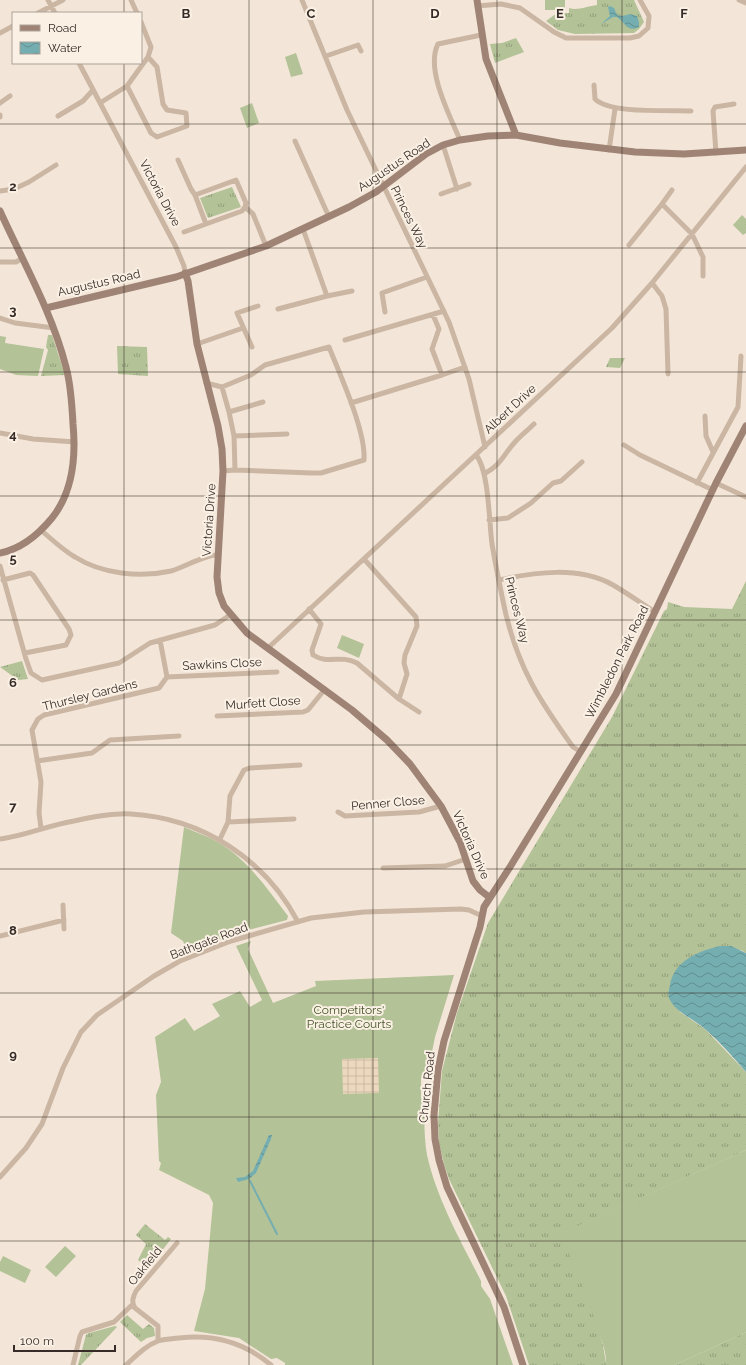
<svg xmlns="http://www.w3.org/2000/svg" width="746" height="1365" font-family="Raleway,sans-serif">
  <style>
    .grass { fill: url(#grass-tufts) }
    .garden { fill: #b3c297 }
    .plaza { fill: url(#plaza-grid) }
    .water { fill: url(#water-waves) }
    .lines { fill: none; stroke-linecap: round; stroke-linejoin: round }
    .stream { stroke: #75aeb1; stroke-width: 2 }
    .street { stroke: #cbb6a3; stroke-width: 5 }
    .secondary { stroke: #9f8475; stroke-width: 7 }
    .grid { fill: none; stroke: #362b26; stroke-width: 1; stroke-opacity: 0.55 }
    .labels { text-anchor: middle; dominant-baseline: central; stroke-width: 4; stroke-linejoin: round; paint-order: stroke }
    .street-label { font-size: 12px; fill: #362b26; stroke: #faf0e4 }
    .park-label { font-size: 12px; fill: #445528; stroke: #faf0e4 }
    .grid-label { font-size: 13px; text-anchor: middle; font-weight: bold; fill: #362b26; stroke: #faf0e4; stroke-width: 4; stroke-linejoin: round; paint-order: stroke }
  </style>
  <defs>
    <pattern id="grass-tufts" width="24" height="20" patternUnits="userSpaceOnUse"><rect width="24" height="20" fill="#b3c297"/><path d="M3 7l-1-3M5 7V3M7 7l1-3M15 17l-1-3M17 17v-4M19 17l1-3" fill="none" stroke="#929e7b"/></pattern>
    <pattern id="plaza-grid" width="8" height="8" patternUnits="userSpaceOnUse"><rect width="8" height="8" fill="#ecd8be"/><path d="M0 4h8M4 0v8" fill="none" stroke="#cbbaa3"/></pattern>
    <pattern id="water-waves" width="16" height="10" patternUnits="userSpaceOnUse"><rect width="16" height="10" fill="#75aeb1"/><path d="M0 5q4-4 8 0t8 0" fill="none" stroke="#618e90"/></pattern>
  </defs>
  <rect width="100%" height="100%" fill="#f3e6d8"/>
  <path class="grass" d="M597 0H634L644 22 639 29 634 33 575 34 558 30 546 21 557 13H569V8C577 11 588 6 597 5Z
    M516 38 524 52 495 63 490 44 502 43Z
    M232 187 241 207 208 218 200 198Z
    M742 215 746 219V233L743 235 733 225Z
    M48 335H52L65 375 41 376 48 350 46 347Z
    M117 346 147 347 148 376 118 374Z
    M610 358H625L620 368 606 367Z
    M746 581V953L741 950C707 952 689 947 671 981L680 1012 705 1029 746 1072V1150L561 1234C579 1275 600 1318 606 1363V1365H529L506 1296 449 1179 444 1164 439 1143 438 1123 442 1071 457 1013 488 923 612 717 664 611 667 609 668 602 684 607 732 609Z
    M22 661 28 679 18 680 0 667Z
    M145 1224 165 1240 168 1237 171 1239 148 1269 138 1260 146 1244 136 1235Z
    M127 1315 143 1329 149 1324 154 1328 155 1336 147 1338 141 1342 120 1322Z
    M115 1326 117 1327 81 1365H78L86 1335 89 1333Z
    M746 1332V1365H675Z"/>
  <path class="garden" d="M545 0H565V10H545Z
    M296 53 303 74 291 77 285 57Z
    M252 103 259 123 247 128 240 108Z
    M0 336 6 337 5 343 44 349 38 376 16 375 0 369Z
    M342 635 364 644 359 658 337 648Z
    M746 799V833L735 809Z
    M184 827C192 831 202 834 210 838 244 854 266 887 288 916L287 920 240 932 187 952 183 941 171 933Z
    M251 941 248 949 273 1003 316 986 315 981 454 975 435 1037 427 1077 421 1078V1098L425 1100C424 1119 424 1137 427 1155 437 1200 461 1241 481 1281V1286L490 1299 513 1365H285V1363L277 1358 271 1359 239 1338 194 1331 205 1289 213 1203 209 1195 159 1170 161 1163 159 1161 156 1095 161 1082 155 1037 185 1018 194 1031 220 1016 212 1004 240 991 250 1007 262 1000 236 946Z
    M746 1150V1332L675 1365H606C607 1354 602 1342 599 1332 588 1298 575 1266 560 1234Z
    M65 1246 76 1256 56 1277 45 1267Z
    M3 1256 31 1270 25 1283 0 1271V1262Z"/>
  <path class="plaza" d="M378 1058 379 1093 343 1094 342 1059Z"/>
  <path class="water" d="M610 6 614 8 617 15 623 16 630 14 637 16 639 22V27C627 33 625 22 617 17H613L601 24 610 16 608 7Z
    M720 946H731L746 953V1072C733 1057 720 1042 705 1029 694 1019 678 1014 670 1000 667 995 669 991 670 985 674 961 698 951 720 946Z
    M269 1135H272L271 1139 256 1173 249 1179 238 1182 236 1178 245 1177 253 1171Z"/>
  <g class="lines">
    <path class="stream" d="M250 1181 277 1234"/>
    <path class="street" d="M48 0 55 13
      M131 0 137 13
      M302 0 347 110 449 322 469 379 485 447
      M739 0 746 3
      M477 6 501 4 520 8 554 32 566 38H630L639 36 648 28 649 16 640 0
      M38 13 63 0
      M0 33 13 26
      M326 56 358 45 361 51
      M79 63 176 247 184 266 185 273
      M594 85 595 99C610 114 668 110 691 111
      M127 86 151 133 157 137 187 126 186 113 167 110 163 104 157 67 148 57
      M0 103 10 96
      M100 103 127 86 148 57 151 47 141 22
      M0 115V117
      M58 116 83 101 93 90
      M460 140C450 116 425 69 438 44L481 35
      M295 141 329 217
      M443 145 457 189
      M609 150 615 109
      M716 153 713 111 715 107 734 104
      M178 160 191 189 195 195 236 180 246 203 245 207 253 214 266 246
      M0 191 14 189 29 182 56 165
      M441 194 469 184
      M195 195 206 224 242 211 245 207
      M662 204 672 190
      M184 232 206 224
      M629 245 662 204 692 234 703 257V276
      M0 262H16L23 258
      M652 283 662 296 666 309 668 374
      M327 296 352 291
      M278 309 327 296 303 229
      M385 312 382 293 427 277
      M433 315 439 329 432 349 442 375 465 367
      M0 318 15 323 54 328
      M345 340 444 311
      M197 344 243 328
      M252 347 237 313 258 306
      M206 383 222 387
      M351 403 442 375
      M229 412 234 436 235 470
      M705 416 706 436 713 452
      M0 433 33 439 75 442
      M234 436 287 434
      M624 445 640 455 713 490
      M476 455C489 470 489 522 492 544 496 567 501 592 506 615 520 671 540 701 573 747L581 752
      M223 471 235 470 311 473H321L364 460C366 431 340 375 329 347L265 365 251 375 222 387 229 412 263 402
      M484 474C502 464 503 455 515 442 521 435 528 430 534 424
      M697 483 738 407 741 356
      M716 483 746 497
      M489 520 508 518 531 503 553 483 561 481 582 462
      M41 530C52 540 63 550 75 557 102 574 140 578 171 571 185 567 204 555 217 555
      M0 566 26 659 31 673 42 680 119 663 150 643 215 625 230 615
      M3 580 30 573 33 575 69 629 71 635 66 645 25 653
      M499 580C535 572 579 566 613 585 627 593 641 603 655 612
      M309 609 321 624 312 650 313 655C329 665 339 654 357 663L399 699 407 674 404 663 405 655 417 626 416 617 364 559
      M268 648 612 328 652 283 746 167
      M167 677 277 672
      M399 699 419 712
      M217 716 303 712 308 710 325 689
      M37 761 92 753 110 740 179 736
      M338 812 345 816 419 812 441 806
      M228 822 294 819
      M41 828 39 813 41 782 32 730 38 719 44 715 159 688 167 677 160 640
      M0 839C25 836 49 825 74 821 92 817 113 813 131 814 202 818 265 859 298 922
      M220 839 228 822 230 796 244 770 250 768 300 765
      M383 868 445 866 466 859
      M63 905 64 929
      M0 936 64 920
      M0 1177 26 1148 42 1124 63 1068 81 1032 97 1015 154 976 180 961 231 941 311 918 364 912 461 909 469 910 482 916
      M158 1341V1326L135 1308C131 1302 133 1297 136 1291L177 1243
      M73 1365 80 1336 82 1332 114 1322 133 1304
      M126 1365C136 1356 145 1346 158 1341 164 1339 172 1339 179 1338 213 1334 245 1343 271 1365"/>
    <path class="secondary" d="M477 0 486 59 516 135
      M0 211C23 262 52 312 66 367 71 385 72 405 73 424 76 456 73 492 52 518 38 535 21 549 0 553
      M185 273 188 281 197 344 218 426 222 449 223 471 217 577 219 593 224 606 247 633 352 710 387 740 410 764 441 806 460 842 473 881 480 890 489 897
      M46 308 176 277 266 246 349 207 376 192 426 154 443 145 460 140 488 136 516 135 560 143 635 152 684 154 746 150
      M523 1365 504 1307 447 1187 439 1160 435 1139 434 1115 438 1070 444 1041 480 927 484 907 510 867 616 694 716 483 746 426"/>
  </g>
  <path class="grid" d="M124 0V13M249 0V1365M373 0V1365M497 0V1365M622 0V1365M124 63V1365M0 124H746M0 248H746M0 372H746M0 496H746M0 620H746M0 745H746M0 869H746M0 993H746M0 1117H746M0 1241H746"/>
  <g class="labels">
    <g class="street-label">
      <text transform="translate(394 165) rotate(-34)">Augustus Road</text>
      <text transform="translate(160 193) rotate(62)">Victoria Drive</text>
      <text transform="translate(409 217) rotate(64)">Princes Way</text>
      <text transform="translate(99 283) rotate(-13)">Augustus Road</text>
      <text transform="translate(510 409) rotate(-43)">Albert Drive</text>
      <text transform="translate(209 520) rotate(-86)">Victoria Drive</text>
      <text transform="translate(517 610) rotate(76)">Princes Way</text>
      <text transform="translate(617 662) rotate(-63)">Wimbledon Park Road</text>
      <text transform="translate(222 664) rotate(-3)">Sawkins Close</text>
      <text transform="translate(90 695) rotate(-14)">Thursley Gardens</text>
      <text transform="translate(263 703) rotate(-4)">Murfett Close</text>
      <text transform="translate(388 803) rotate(-5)">Penner Close</text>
      <text transform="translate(471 845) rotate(66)">Victoria Drive</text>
      <text transform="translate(209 941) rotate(-21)">Bathgate Road</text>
      <text transform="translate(427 1087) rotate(-84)">Church Road</text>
      <text transform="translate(145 1266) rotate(-51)">Oakfield</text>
    </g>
    <g class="park-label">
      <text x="349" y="1010">Competitors'<tspan x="349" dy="14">Practice Courts</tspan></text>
    </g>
  </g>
  <g class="grid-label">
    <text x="186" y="18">B</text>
    <text x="311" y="18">C</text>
    <text x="435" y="18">D</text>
    <text x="560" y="18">E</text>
    <text x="684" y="18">F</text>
    <text x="13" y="191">2</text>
    <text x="13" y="315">3</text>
    <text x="13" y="439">4</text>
    <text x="13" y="563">5</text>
    <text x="13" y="687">6</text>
    <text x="13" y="811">7</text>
    <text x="13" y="935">8</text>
    <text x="13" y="1059">9</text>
  </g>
  <rect x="12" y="12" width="130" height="52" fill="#faf0e4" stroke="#aca198"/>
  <rect x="20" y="25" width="20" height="6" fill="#9f8475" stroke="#aca198"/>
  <text x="48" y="32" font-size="12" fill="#362b26">Road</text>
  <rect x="20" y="42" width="20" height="12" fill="url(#water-waves)" stroke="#aca198"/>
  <text x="48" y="52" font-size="12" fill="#362b26">Water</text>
  <path d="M14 1345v6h101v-6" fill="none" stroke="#362b26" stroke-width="2"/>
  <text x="20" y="1345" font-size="12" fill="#362b26" stroke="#faf0e4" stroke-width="3" paint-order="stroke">100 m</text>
</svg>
